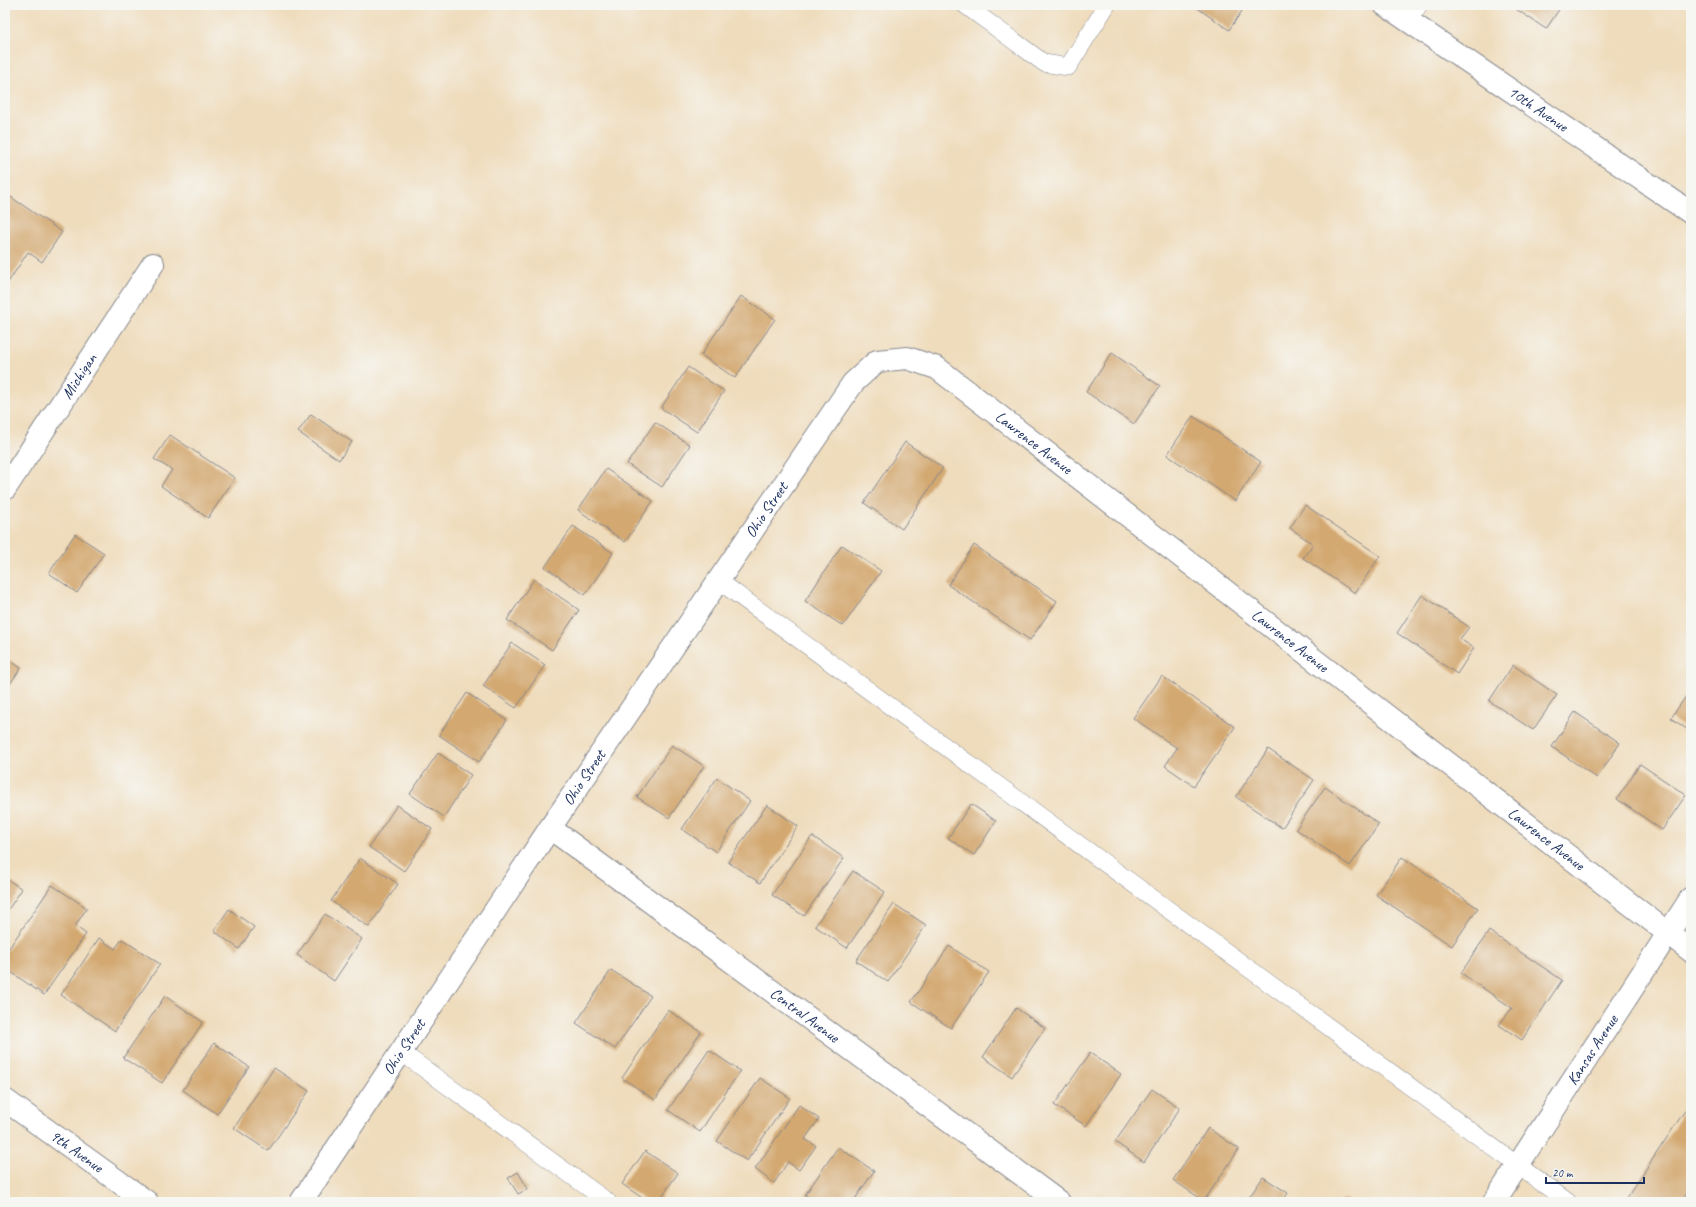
<svg xmlns="http://www.w3.org/2000/svg" width="1696" height="1207" font-family="Caveat,sans-serif">
  <style>
    .building { fill: #d3a871 }
    .lines { fill: none; stroke-linecap: round; stroke-linejoin: round }
    .service-casing { stroke: #85868d; stroke-width: 18 }
    .minor-casing { stroke: #85868d; stroke-width: 24 }
    .tertiary-casing { stroke: #85868d; stroke-width: 24 }
    .service { stroke: #fff; stroke-width: 17 }
    .minor { stroke: #fff; stroke-width: 22 }
    .tertiary { stroke: #fff; stroke-width: 22 }
    .labels { text-anchor: middle; dominant-baseline: central; stroke-width: 3; stroke-linejoin: round; paint-order: stroke }
    .street-label { font-size: 16px; fill: #1b2f5e; stroke: #f6f6f2 }
  </style>
  <rect width="100%" height="100%" fill="#f6f6f2"/>
  <filter id="ink" filterUnits="userSpaceOnUse"><feTurbulence type="fractalNoise" baseFrequency=".025" numOctaves="2"/><feDisplacementMap in="SourceGraphic" scale="8" xChannelSelector="R" yChannelSelector="G"/><feConvolveMatrix kernelMatrix="1 2 1 2 8 2 1 2 1" color-interpolation-filters="sRGB"/></filter>
  <filter id="wash" filterUnits="userSpaceOnUse"><feTurbulence type="fractalNoise" baseFrequency=".012" numOctaves="4" result="noise"/><feDisplacementMap in="SourceGraphic" scale="16" xChannelSelector="R" yChannelSelector="G"/><feGaussianBlur stdDeviation="0.9" result="paint"/><feColorMatrix in="noise" values="0 0 0 0 0 0 0 0 0 0 0 0 0 0 0 0 0 1.4 0 .05"/><feComposite in="paint" operator="in"/></filter>
  <g filter="url(#wash)">
    <rect width="100%" height="100%" fill="#efdcbc"/>
    <g id="blocks">
      <path class="building" d="M1193 5H1233L1242 11 1229 30Z
        M1510 5H1562L1546 29Z
        M5 193 62 232 42 262 28 252 5 287Z
        M741 296 775 319 735 378 701 355Z
        M1112 353 1160 386 1134 424 1086 392Z
        M688 367 724 391 697 432 661 408Z
        M311 414 352 442 339 460 298 432Z
        M1193 416 1261 462 1235 501 1167 455Z
        M655 422 690 445 662 487 627 464Z
        M170 435 235 478 208 518 161 486 172 470 154 459Z
        M905 442 943 468 902 529 864 503Z
        M606 469 653 501 625 542 578 510Z
        M1305 505 1380 556 1355 593 1303 558 1313 544 1290 528Z
        M573 526 613 553 585 595 545 567Z
        M75 534 104 553 77 593 49 573Z
        M842 545 881 571 843 626 805 601Z
        M974 545 1057 601 1030 640 948 585Z
        M534 579 579 610 552 650 507 620Z
        M1422 595 1469 627 1460 639 1474 648 1457 674 1397 633Z
        M512 643 545 665 516 708 483 686Z
        M5 657 21 668 5 691Z
        M1513 665 1557 695 1533 730 1489 701Z
        M1162 676 1235 727 1194 786 1165 766 1177 748 1133 718Z
        M1691 689V732L1671 718Z
        M467 693 507 720 479 762 439 735Z
        M1575 712 1620 743 1597 778 1552 747Z
        M672 745 704 766 669 818 637 797Z
        M1268 749 1314 780 1282 828 1236 797Z
        M438 753 471 775 444 817 410 794Z
        M1640 764 1686 795 1662 830 1617 799Z
        M717 778 750 801 716 852 682 829Z
        M1325 787 1379 824 1350 866 1296 829Z
        M971 804 996 821 974 855 948 838Z
        M397 805 432 829 404 871 369 847Z
        M767 805 798 826 760 883 728 862Z
        M812 836 844 858 804 916 772 895Z
        M1402 857 1478 908 1452 946 1376 895Z
        M360 858 398 884 369 927 331 901Z
        M853 871 885 892 847 948 815 926Z
        M5 878 22 889 5 914Z
        M52 885 87 908 75 926 86 934 44 995 5 968V954Z
        M894 904 926 925 888 982 856 961Z
        M229 909 254 927 239 949 214 931Z
        M325 914 362 939 334 981 297 955Z
        M1489 931 1562 980 1522 1040 1499 1025 1512 1008 1461 973Z
        M99 938 115 949 122 939 160 964 115 1031 61 995Z
        M949 946 989 972 951 1028 911 1002Z
        M611 970 651 996 615 1049 576 1023Z
        M165 996 203 1022 162 1083 123 1058Z
        M1016 1008 1045 1028 1012 1077 983 1057Z
        M668 1010 701 1032 655 1100 622 1078Z
        M214 1043 249 1067 217 1114 183 1090Z
        M709 1050 740 1071 700 1132 668 1110Z
        M1090 1053 1121 1074 1086 1126 1054 1105Z
        M274 1068 309 1091 268 1151 234 1128Z
        M760 1078 790 1098 747 1161 717 1141Z
        M1152 1089 1180 1108 1144 1162 1115 1142Z
        M799 1105 819 1119 805 1139 816 1146 799 1170 788 1162 774 1183 755 1169Z
        M1686 1109 1691 1113V1187L1681 1202H1624Z
        M1208 1128 1239 1149 1204 1201 1173 1180Z
        M838 1147 874 1171 853 1202H815L805 1195Z
        M645 1151 678 1173 658 1202H648L622 1184Z
        M518 1172 528 1189 518 1194 508 1178Z
        M1263 1177 1288 1193 1282 1202H1246Z
        M1344 1198 1350 1202H1342Z"/>
    </g>
  </g>
  <g filter="url(#ink)">
    <use href="#blocks" fill-opacity="0" stroke="#85868d" stroke-width="1"/>
    <g class="lines">
      <g class="service-casing">
        <path id="service" d="M965 5 1044 63 1068 67 1107 5
          M1408 21 1419 5
          M719 581 1568 1202
          M401 1052 608 1202"/>
      </g>
      <g class="minor-casing">
        <g id="minor">
          <path id="s1" d="M5 489 153 264"/>
          <path id="s2" d="M550 828 1059 1202"/>
          <path id="s3" d="M5 1100 147 1202"/>
          <path id="s4" d="M301 1202 550 828 853 383 877 361 907 358 937 368 1691 951"/>
          <path id="s5" d="M1494 1202 1691 898"/>
        </g>
      </g>
      <g class="tertiary-casing">
        <g id="tertiary">
          <path id="s6" d="M1385 5 1691 213"/>
        </g>
      </g>
      <use href="#service" class="service"/>
      <use href="#minor" class="minor"/>
      <use href="#tertiary" class="tertiary"/>
    </g>
  </g>
  <g class="labels">
    <g class="street-label">
      <text stroke="none"><textPath href="#s6" startOffset="185">10th Avenue</textPath></text>
      <text stroke="none"><textPath href="#s1" startOffset="135">Michigan</textPath></text>
      <text stroke="none"><textPath href="#s4" startOffset="1204">Lawrence Avenue</textPath></text>
      <text stroke="none"><textPath href="#s4" startOffset="834">Ohio Street</textPath></text>
      <text stroke="none"><textPath href="#s4" startOffset="1528">Lawrence Avenue</textPath></text>
      <text stroke="none"><textPath href="#s4" startOffset="510">Ohio Street</textPath></text>
      <text stroke="none"><textPath href="#s4" startOffset="1852">Lawrence Avenue</textPath></text>
      <text stroke="none"><textPath href="#s2" startOffset="316">Central Avenue</textPath></text>
      <text stroke="none"><textPath href="#s4" startOffset="186">Ohio Street</textPath></text>
      <text stroke="none"><textPath href="#s5" startOffset="181">Kansas Avenue</textPath></text>
      <text stroke="none"><textPath href="#s3" startOffset="88">9th Avenue</textPath></text>
    </g>
  </g>
  <rect width="1696" height="1207" fill="none" stroke="#f6f6f2" stroke-width="20"/>
  <path d="M1546 1177v6h98v-6" fill="none" stroke="#1b2f5e" stroke-width="2"/>
  <text x="1552" y="1177" font-size="12" fill="#1b2f5e" stroke="#f6f6f2" stroke-width="3" paint-order="stroke">20 m</text>
</svg>
